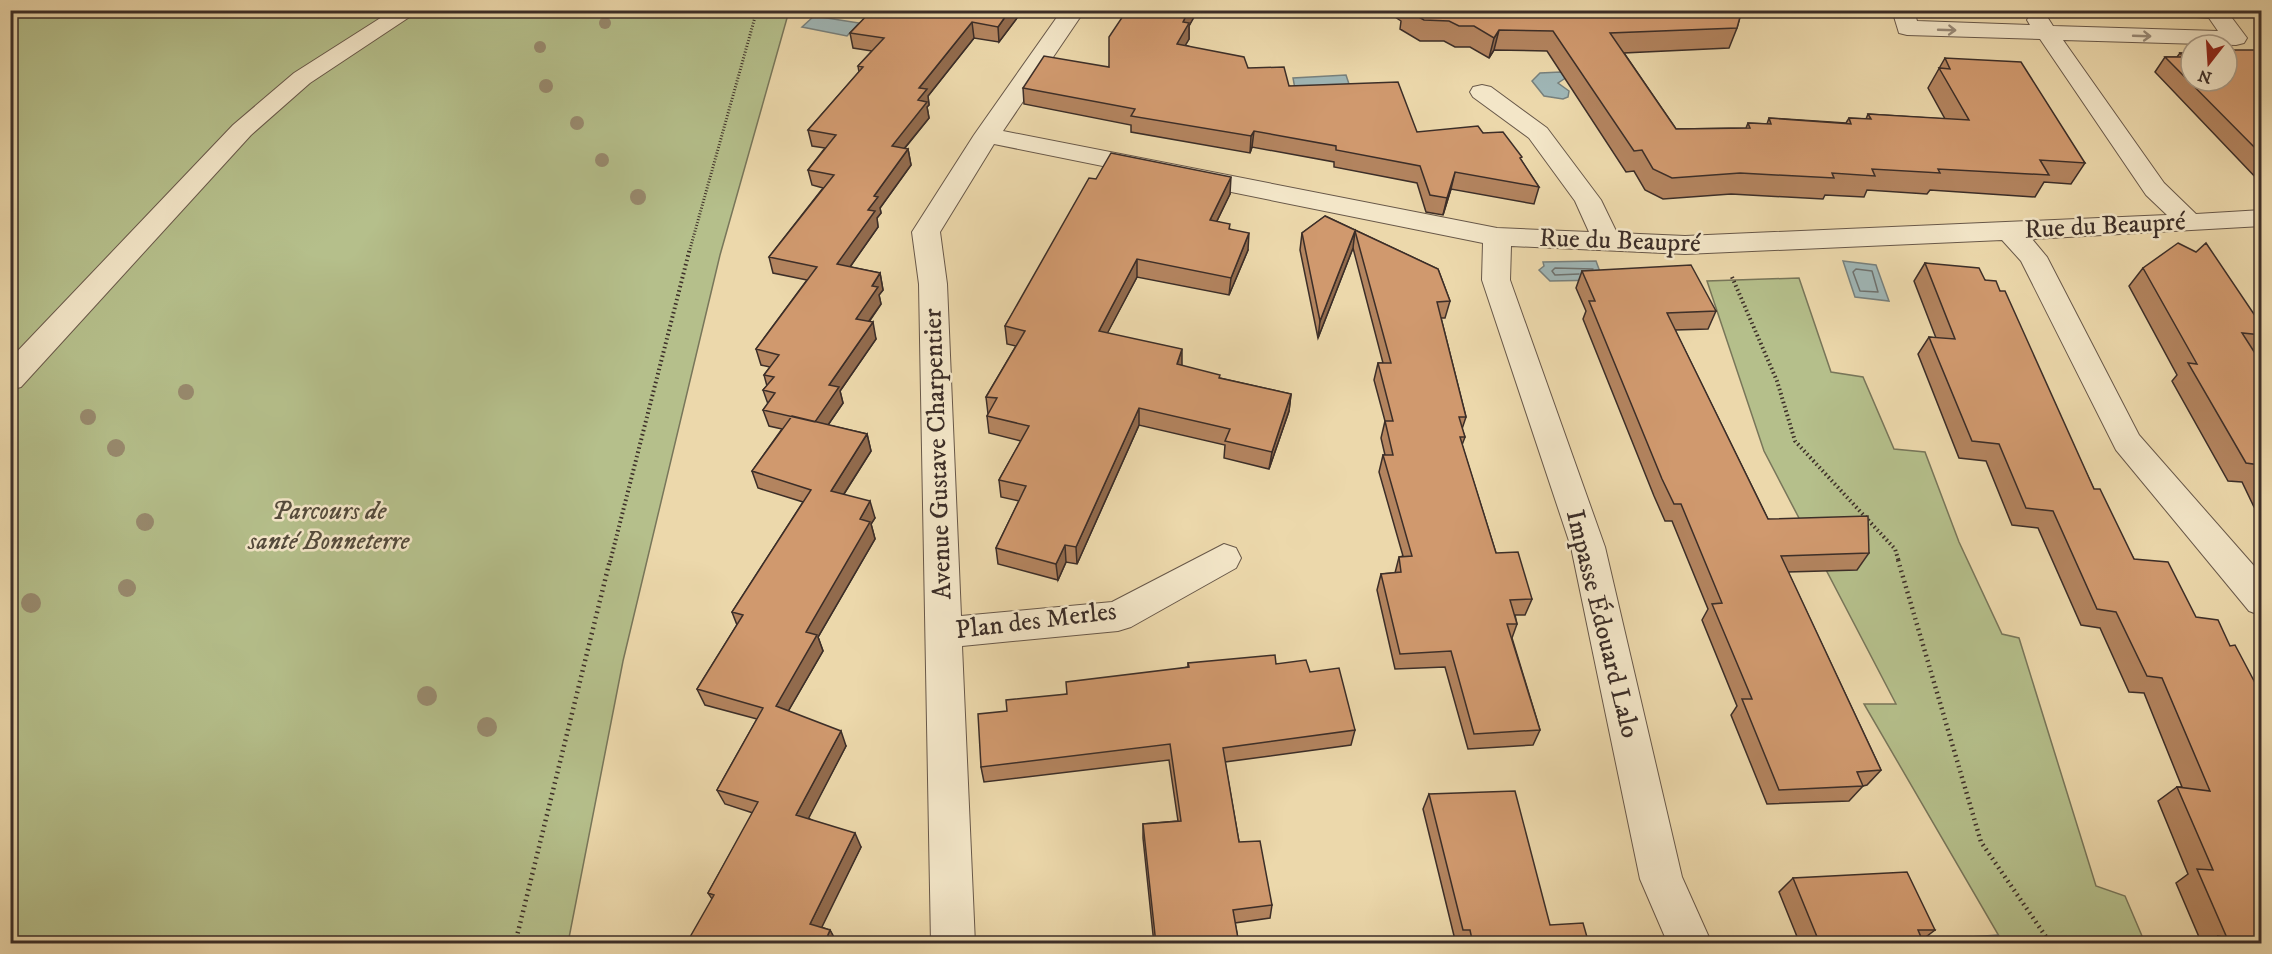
<svg xmlns="http://www.w3.org/2000/svg" width="2272" height="954" font-family="'IM FELL DW Pica',serif">
  <style>
    .green { fill: #b5bf8b; stroke: #78765a; stroke-width: 1.5 }
    .water { fill: #9fb6b6; stroke: #77807d; stroke-width: 1.5 }
    .lines { fill: none; stroke-linecap: round; stroke-linejoin: round }
    .shore { stroke: #6e726f; stroke-width: 1.5 }
    .minor-casing { stroke: #685849; stroke-width: 2 }
    .path-far2 { stroke: #3c2e28; stroke-width: 3; stroke-dasharray: 1 2; stroke-linecap: butt }
    .path-far1 { stroke: #3c2e28; stroke-width: 4; stroke-dasharray: 1.5 3; stroke-linecap: butt }
    .path { stroke: #3c2e28; stroke-width: 4.5; stroke-dasharray: 1.5 4; stroke-linecap: butt }
    .minor { fill: #f3e6c8; fill-rule: evenodd }
    .tree { fill: #988a6e }
    .wall { fill: #b3845f; stroke: #3c2e28; stroke-width: 1.5 }
    .shaded-wall { fill: #926b4d; stroke: #3c2e28; stroke-width: 1.5 }
    .building { fill: #d0996e; stroke: #3c2e28; stroke-width: 1.5 }
    .oneway { stroke: #988a78 }
    .labels { text-anchor: middle; dominant-baseline: central; stroke-width: 5; stroke-linejoin: round; paint-order: stroke }
    .street-label { font-size: 26px; fill: #3c2e28; stroke: #f3e6c8 }
    .park-label { font-size: 26px; font-style: italic; fill: #544b3c; stroke: #f3e6c8 }
  </style>
  <rect width="100%" height="100%" fill="#ecd8ab"/>
  <filter id="stains"><feTurbulence type="fractalNoise" baseFrequency=".00333" numOctaves="4"/><feColorMatrix values="0 0 0 0 .2 0 0 0 0 .09 0 0 0 0 .02 0 0 0 .5 -.17"/></filter>
  <radialGradient id="worn" r=".72"><stop offset=".6" stop-color="#630" stop-opacity="0"/><stop offset="1" stop-color="#630" stop-opacity=".3"/></radialGradient>
  <path class="green" d="M10 11H789L720 255 623 661 568 943H11Z
    M1799 278 1831 372 1863 377 1894 449 1925 452 1959 542 2002 634 2019 638 2096 886 2125 896 2145 943H2003L1864 704H1896L1764 451 1707 281Z"/>
  <path class="water" d="M814 16 859 23 847 36 802 27Z
    M1561 72 1567 77 1558 83 1569 91 1568 97 1563 99 1544 96 1532 81 1540 73Z
    M1346 75 1350 87 1295 89 1293 78Z
    M1596 261 1603 280 1550 281 1539 270 1544 266 1543 262Z
    M1843 261 1876 265 1889 301 1855 297Z
    M1998 935 2002 943 1929 944 1927 940Z"/>
  <g class="lines">
    <path class="shore" d="M1856 269 1872 271 1878 292 1860 291 1853 272Z
      M1579 274 1555 275 1552 271 1555 268 1593 269"/>
    <g class="minor-casing">
      <path id="minor" d="M393 10H420L310 83 251 135 21 387 10 390V359L233 125 294 73Z
        M1062 10H1085L1003 131 1497 228 1589 232 1575 201 1529 138 1473 97 1470 92 1473 87 1482 85 1491 87 1547 128 1601 200 1617 233 1685 236 2167 215 2146 195 2040 39 1907 35 1899 33 1892 10H1914L1917 21 2030 25 2027 20 2030 15H2046L2053 26 2218 31 2209 18 2172 15 2169 10H2226L2247 38 2244 43 2236 45 2063 40 2164 183 2196 214 2262 210V226L2032 239 2047 257 2139 435 2262 575V616L2249 611 2116 450 2021 261 2002 240 1685 254 1511 246 1510 280 1605 547 1682 877 1712 944H1668L1640 879 1571 547 1482 280 1483 243 994 144 940 232 947 284 961 616 1112 602 1224 544 1236 548 1241 558 1236 568 1131 627 1118 631 962 646 975 944H931L919 284 912 232 974 135Z"/>
    </g>
    <path class="path-far2" d="M690 249 757 10"/>
    <path class="path-far1" d="M1732 277 1777 381 1795 441 1895 549 1899 562
      M610 562 690 248"/>
    <path class="path" d="M1898 560 1981 842 2051 944
      M515 944 610 560"/>
    <use href="#minor" class="minor"/>
  </g>
  <g class="tree">
    <circle cx="605" cy="23" r="6"/>
    <circle cx="540" cy="47" r="6"/>
    <circle cx="546" cy="86" r="7"/>
    <circle cx="577" cy="123" r="7"/>
    <circle cx="602" cy="160" r="7"/>
    <circle cx="638" cy="197" r="8"/>
    <circle cx="186" cy="392" r="8"/>
    <circle cx="88" cy="417" r="8"/>
    <circle cx="116" cy="448" r="9"/>
    <circle cx="145" cy="522" r="9"/>
    <circle cx="127" cy="588" r="9"/>
    <circle cx="31" cy="603" r="10"/>
    <circle cx="427" cy="696" r="10"/>
    <circle cx="487" cy="727" r="10"/>
  </g>
  <path class="wall" d="M864 10H1023L999 42 974 38 928 96 929 105 927 107 929 118 905 148 908 149 911 165 880 208 881 213 877 218 878 227 850 267 880 273 883 290 879 295 881 304 869 322 876 339 840 391 843 403 828 425 867 434 871 451 844 494 875 518 871 524 875 539 818 637 823 651 788 711 846 746 808 818 861 847 821 927 830 930 837 943 712 899 708 893 753 813 725 804 717 790 757 719 705 705 697 689 737 625 732 612 803 502 758 488 752 471 782 429 769 426 763 410 768 404 763 390 767 386 764 375 770 367 761 365 756 349 807 280 773 273 769 257 823 188 812 185 808 170 825 148 812 146 808 130 859 72 858 66 872 51 853 48 850 33 871 12Z
    M1127 10H1197L1189 26V39L1185 45 1248 68 1289 86 1417 132 1483 133 1521 160 1539 187 1534 204 1451 189 1443 215 1426 212 1417 183 1334 167V162L1252 147 1250 153 1131 132V125L1024 104 1023 88 1109 67Z
    M1396 10H1742L1737 28 1729 48 1624 53 1676 129 1746 128 1748 123 1767 124 1769 118 1846 123 1849 118 1866 119 1868 114 1945 119 1928 88 1945 58 2085 163 2071 184 2044 182 2035 197 1930 190 1927 194 1867 190 1864 197 1825 195 1823 199 1731 194 1663 199 1645 190 1634 171 1626 172 1547 51 1494 50 1489 58 1470 47H1455L1444 41H1420L1400 29 1401 21 1395 17Z
    M2262 50V182H2260L2155 72 2165 57H2177L2180 53 2191 54V81Z
    M1096 179 1230 194 1217 221 1230 229 1248 250 1229 295 1137 277 1107 333 1182 366 1220 378 1291 394 1289 411 1269 469 1224 458 1225 445 1139 425 1077 564 1066 562 1058 580 998 564 996 548 1019 501 1001 497 999 480 1021 441 989 433 987 416 988 414 986 397 1016 346 1007 344 1005 326Z
    M1325 216 1438 269 1450 301 1445 318H1441L1466 417 1462 429 1465 437 1462 445 1496 553 1532 599 1525 615H1515L1517 624 1512 638 1540 730 1533 745 1468 749 1445 667 1395 669 1377 590 1381 574 1395 573 1399 557 1403 556 1379 472 1383 455H1385L1381 438 1385 421 1374 380 1378 363H1383L1353 248 1318 338 1300 250 1302 233Z
    M1925 263 1985 280 2000 291 2094 489 2134 559 2262 944H2202L2176 883 2188 874 2158 801 2177 787H2182L2144 693 2129 692 2100 628 2081 625 2038 528 2012 525 1986 461 1959 458 1918 354 1929 337 1936 338 1914 281Z
    M2143 268 2262 326V343L2253 352 2262 364V507H2254L2242 482 2228 481 2172 381 2177 375 2129 286Z
    M1582 271 1716 311 1708 329 1675 330 1768 519 1869 553 1857 570 1788 572 1881 770 1867 785 1863 786 1849 801 1767 804 1731 715 1737 706 1702 620 1708 609 1672 521H1665L1654 496 1583 319 1586 311 1576 288Z
    M1188 663 1276 664 1310 672 1355 730 1351 745 1225 762 1239 842 1272 905 1270 918 1235 923 1239 944H1154L1143 838V824L1178 821 1169 760 984 782 981 767 1007 711 1067 694 1188 667Z
    M1429 794 1550 925 1589 944H1456L1423 809Z
    M1793 878 1935 930 1922 940 1924 944H1800L1779 892Z"/>
  <path class="shaded-wall" d="M1010 10H1023L999 42 998 27Z
    M1189 10H1197V12L1189 26V39L1177 60V44L1183 22Z
    M972 22 974 38 928 96 929 105 927 107 929 118 894 161 892 146 918 100 919 88Z
    M1499 30 1494 50 1489 58 1494 38Z
    M1254 131 1252 147 1250 153 1251 136Z
    M908 149 911 165 880 208 881 213 877 218 878 227 840 281 837 264 868 210 874 196Z
    M1455 172 1451 189 1443 215 1447 198Z
    M1231 177 1230 194 1209 237 1210 220Z
    M1355 231 1353 248 1318 338 1320 321Z
    M1249 233 1248 250 1229 295 1231 278Z
    M1137 259V277L1099 349V331Z
    M880 273 883 290 879 295 881 304 859 335 856 319 872 286Z
    M873 322 876 339 840 391 843 403 819 438 814 422 829 385Z
    M1182 349V366L1177 364Z
    M1291 394 1289 411 1269 469 1272 452Z
    M1139 408V425L1077 564 1076 547Z
    M867 434 871 451 835 508 831 491Z
    M870 501 875 518 871 524 875 539 818 637 823 651 782 722 776 706 806 632 860 519Z
    M1065 545 1066 562 1058 580 1056 564Z
    M841 731 846 746 803 829 796 815Z
    M855 833 861 847 817 937 810 924Z
    M830 930 837 943 824 944Z"/>
  <path class="building" d="M872 10H1010L998 27 972 22 919 88 927 89 918 100 927 102 892 146 908 149 874 196 878 197 868 210 875 211 837 264 880 273 872 286 878 287 856 319 873 322 829 385 839 387 815 422 763 410 775 393 763 390 774 377 764 375 779 355 756 349 817 267 769 257 834 175 808 170 836 135 808 130 863 67 858 66 884 38 850 33Z
    M1127 10H1189L1183 22 1189 23 1177 44 1244 57 1248 68 1284 67 1289 86 1398 82 1417 132 1478 126 1483 133 1503 132 1522 157 1520 158 1539 187 1455 172 1447 198 1430 195 1420 166 1336 150V146L1254 131 1251 136 1131 116 1135 109 1023 88 1044 56 1109 67V37Z
    M1406 10H1742L1737 28 1610 33 1676 129 1750 128 1748 123 1771 124 1769 118 1851 124 1849 118 1871 119 1868 114 1969 120 1939 68 1950 69 1945 58 2021 62 2085 163 2040 160 2049 175 1938 169 1940 173 1872 169 1875 176 1832 173 1834 178 1740 173 1672 178 1653 169 1642 150 1634 151 1553 31 1499 30 1494 38 1474 26H1459L1449 21 1424 20Z
    M2227 50H2262V155L2165 57H2183L2180 53 2191 54V81H2227Z
    M1111 153 1231 177 1210 220 1230 224 1229 229 1249 233 1231 278 1137 259 1099 331 1182 349 1177 364 1220 375 1219 378 1291 394 1272 452 1225 441 1230 429 1139 408 1076 547 1065 545 1056 564 996 548 1026 486 999 480 1029 426 987 416 997 398 986 397 1025 331 1005 326 1089 178 1096 179Z
    M1325 216 1438 269 1450 301 1437 302 1466 417H1459L1465 437H1460L1496 553 1518 552 1532 599 1510 600 1517 624H1507L1540 730 1474 734 1451 651 1400 654 1381 574 1401 572 1399 557 1412 556 1383 455H1393L1385 421H1393L1378 363H1391L1355 231 1320 321 1302 233Z
    M2178 243 2196 252 2206 243 2262 326V335L2242 333 2262 364V467L2260 465 2246 463 2188 363 2197 364 2143 268Z
    M1925 263 1979 268 1985 280 1996 281 2000 291H2005L2094 489H2100L2134 559 2168 562 2196 617 2218 620 2230 646 2235 645 2262 696V944H2221L2218 936 2227 938 2197 869 2213 870 2177 787 2210 791 2162 678 2147 676 2116 612 2097 609 2053 511 2026 508 1999 444 1972 441 1929 337 1955 339Z
    M1691 265 1716 311 1667 313 1768 519 1868 516 1869 553 1781 556 1881 770 1857 772 1863 786 1779 790 1742 699H1752L1712 604 1722 603 1681 504H1674L1662 479 1589 301H1595L1582 271Z
    M792 416 867 434 831 491 870 501 860 519 870 522 806 632 817 635 776 706 841 731 796 815 855 833 810 924 830 930 824 944H686L714 895 708 893 758 802 717 790 763 708 697 689 743 615 732 612 811 490 752 471Z
    M1275 655 1276 664 1306 660 1310 672 1339 668 1355 730 1223 748 1239 842 1260 841 1272 905 1233 910 1239 944H1156L1143 824 1181 821 1170 744 981 767 978 714 1007 711 1006 700 1067 694 1066 682 1189 667 1188 663Z
    M1515 791 1550 925 1583 923 1589 944H1473L1470 930H1463L1429 794Z
    M1907 872 1935 930H1918L1924 944H1820L1793 878Z"/>
  <defs><path id="oneway-shaft" d="M-6 0H5M1.5-3L5.5 0L1.5 3" fill="none" stroke-width="1.6" stroke-linecap="round" stroke-linejoin="round" transform="scale(1.5)"/></defs>
  <g class="oneway">
    <use href="#oneway-shaft" transform="translate(1947 30) rotate(2)"/>
    <use href="#oneway-shaft" transform="translate(2142 36) rotate(2)"/>
  </g>
  <g class="labels">
    <g class="street-label">
      <text transform="translate(2105 226) rotate(-3)">Rue du Beaupré</text>
      <text transform="translate(1620 241) rotate(2)">Rue du Beaupré</text>
      <text transform="translate(938 454) rotate(-92)">Avenue Gustave Charpentier</text>
      <text transform="translate(1036 621) rotate(-7)">Plan des Merles</text>
      <text transform="translate(1602 624) rotate(76)">Impasse Édouard Lalo</text>
    </g>
    <g class="park-label">
      <text x="329" y="511">Parcours de<tspan x="329" dy="30">santé Bonneterre</tspan></text>
    </g>
  </g>
  <rect width="2272" height="954" fill="none" stroke="#ecd8ab" stroke-width="36"/>
  <rect x="12" y="12" width="2248" height="930" fill="none" stroke="#3c2e28" stroke-width="3"/>
  <rect x="18" y="18" width="2236" height="918" fill="none" stroke="#3c2e28" stroke-width="1.5"/>
  <g transform="translate(2209 63) rotate(197)"><circle r="28" fill="#f3e6c8" stroke="#aa9c88" stroke-width="1.5"/>
  <path d="M0-4.5L10 22L0 15L-10 22Z" fill="#8f2418"/>
  <text y="-9" font-size="16" font-weight="bold" text-anchor="middle" fill="#3c2e28">N</text>
  </g>
  <rect width="100%" height="100%" filter="url(#stains)"/>
  <rect width="100%" height="100%" fill="url(#worn)"/>
</svg>
